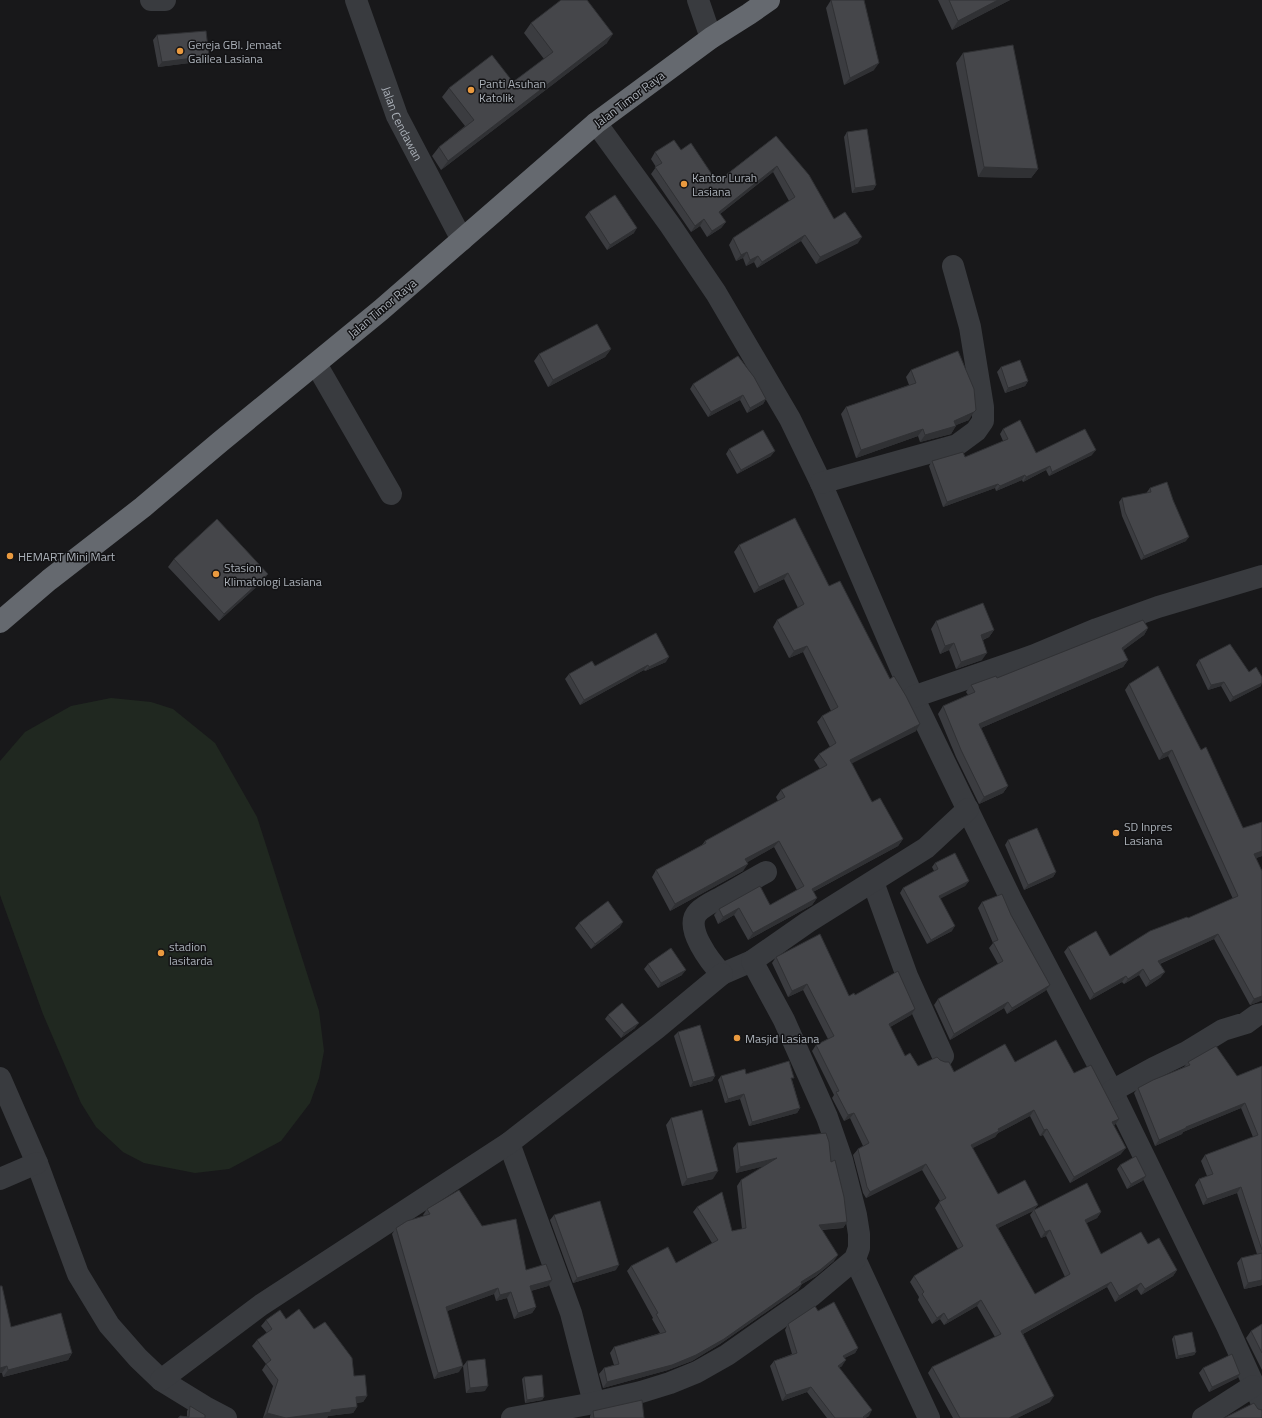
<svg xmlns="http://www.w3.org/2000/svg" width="1262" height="1418" font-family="'Titillium Web',sans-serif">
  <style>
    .green { fill: #202820 }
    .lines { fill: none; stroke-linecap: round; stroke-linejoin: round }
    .minor { stroke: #393b3f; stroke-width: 22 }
    .highway { stroke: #65696f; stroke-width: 22 }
    .wall { fill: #3b3c40; fill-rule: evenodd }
    .shaded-wall { fill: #303134 }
    .building { fill: #45464a; stroke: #303134 }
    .poi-dot { fill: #ea9a3f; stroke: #131315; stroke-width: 1.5 }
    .labels { text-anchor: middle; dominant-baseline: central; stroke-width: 3; stroke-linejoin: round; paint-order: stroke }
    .poi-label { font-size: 12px; fill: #abb1b9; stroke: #131315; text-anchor: start }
    .street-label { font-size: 12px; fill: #abb1b9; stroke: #131315 }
  </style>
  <rect width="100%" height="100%" fill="#18181a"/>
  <path class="green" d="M111 698 151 702 173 709 215 743 257 817 319 1011 324 1051 319 1078 310 1103 281 1141 229 1169 195 1173 144 1163 123 1152 96 1127 81 1103 43 1014 0 895V761L25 732 71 706Z"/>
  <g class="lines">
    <g class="minor">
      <path d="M151 0H165"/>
      <path id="s1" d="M356 0 397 116 462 240"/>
      <path d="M698 0 711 38"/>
      <path d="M596 123 670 225 716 293 790 419 821 483 913 697 1011 899 1112 1091 1227 1326 1262 1403"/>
      <path d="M316 364 391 494"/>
      <path d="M821 483 957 445 976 431 983 421V407L970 327 953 266"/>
      <path d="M913 697 1035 655 1097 629 1158 607 1262 576"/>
      <path d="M873 882 907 976 943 1056"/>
      <path d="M752 961 722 974C711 963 683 927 698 912 705 905 715 901 722 897 737 889 751 880 766 872"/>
      <path d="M0 1078 37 1163 78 1274 109 1325 138 1358 161 1380 205 1407 226 1418"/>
      <path d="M1112 1091 1154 1068 1187 1052 1223 1030 1246 1023 1257 1015 1262 1014"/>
      <path d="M509 1143 571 1313 594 1403"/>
      <path d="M0 1179 37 1163"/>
      <path d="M855 1259 929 1418"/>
      <path d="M161 1380 261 1305 509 1143 657 1028 722 974"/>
      <path d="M512 1418 594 1403 641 1392 670 1383 697 1372 727 1355 811 1296 855 1259 859 1248V1234L856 1215 842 1160 827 1117 784 1020 752 961 808 922 926 848 968 809"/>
      <path d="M1203 1418 1253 1386"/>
    </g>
    <path class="highway" d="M0 622 49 580 143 507 220 442 381 310 596 123 711 38 749 14 769 0"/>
  </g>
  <path class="wall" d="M831 0 874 70 844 85 826 8Z
    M938 0H1010L952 30Z
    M531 23 607 43 441 170 432 156 439 147 465 126 442 97 449 88 513 82 544 59 524 33Z
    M157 35 209 56 205 61 158 67 153 40Z
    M963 53 1038 169 1031 178 978 177 956 63Z
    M847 132 876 185 873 190 852 193 844 137Z
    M776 136 834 219 858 243 816 264 801 241 757 268 754 262 746 266 743 258 736 261 729 245 733 238 789 201 773 172 720 214 726 222 721 228 707 237 700 226 691 232 651 174 656 167 651 159 655 152 681 150 717 182Z
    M589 212 634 233 607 250 585 217Z
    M611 349 605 357 548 387 534 361 539 354Z
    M1001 367 1028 381 1025 386 1005 393 997 372Z
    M911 370 969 420 956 425 951 434 920 442 918 436 856 458 841 414 846 407 909 385 906 377Z
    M693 384 766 399 763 404 747 413 740 400 708 417 690 389Z
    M1003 429 1036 453 1092 455 1049 476 1046 470 1023 482 1022 480 996 491 995 488 943 507 929 466 932 461 965 457 1003 441 1000 434Z
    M729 449 771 456 737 474 726 454Z
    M1150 488 1186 541 1141 560 1122 516 1119 502 1122 498 1147 493V492Z
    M739 545 829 586 916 731 851 763 872 802 903 839 898 846 813 892 817 898 812 905 748 940 734 915 718 924 714 915 719 909 770 905 797 890 774 847 747 862 743 871 670 911 652 877 656 870 702 845 705 841 778 801 776 797 781 790 820 769 814 760 819 754 830 747 817 722 822 716 831 711 803 652 789 658 773 627 777 620 798 608 784 579 754 593 734 552Z
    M174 559 263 581 219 621 168 567Z
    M936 621 994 630 989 637 983 640 982 660 956 669 949 650 940 654 931 629Z
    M1148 628 1144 635 1123 650 1128 660 1123 667 981 728 1008 786 1003 793 979 804 956 757 938 714 943 706 968 695 966 692 971 685 997 678Z
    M1199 660 1249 672 1261 686 1230 702 1221 686 1208 690 1196 665Z
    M666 662 645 671 644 670 580 705 565 679 569 674 595 666Z
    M1129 684 1201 750 1243 828 1262 822V856L1256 858 1262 871V1000L1258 1002 1250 1005 1214 939 1160 964 1161 977 1146 987 1139 975 1124 984 1122 982 1090 1000 1064 952 1068 947 1110 956 1188 918 1233 899 1168 756 1159 760 1125 690Z
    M1008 840 1056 872 1053 877 1024 890 1005 845Z
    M935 863 969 881 965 886 940 898 952 931 927 944 900 893 903 888 934 871 932 867Z
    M982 902 1011 915 1050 985 1045 991 1007 1014 1004 1008 950 1040 934 1005 938 999 998 964 989 948 993 943 978 908Z
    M579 923 620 927 591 949 575 928Z
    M776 957 849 996 855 995 915 1009 911 1015 890 1027 905 1056 918 1066 940 1060 954 1072 1015 1062 1074 1073 1115 1125H1113L1121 1154 1070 1183 1043 1135 1040 1136 1030 1116 998 1133 995 1137 972 1148 998 1194 1038 1205 1034 1209 1101 1212 1097 1218 1086 1223 1101 1254 1148 1244 1177 1270 1173 1276 1141 1295 1137 1289 1115 1302 1107 1287 1023 1334 1050 1402 1017 1418H953L928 1373 932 1367 995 1337 977 1306 944 1325 940 1319 932 1324 918 1300 919 1297 910 1282 914 1276 958 1249 935 1208 940 1201 922 1170 866 1198 863 1193 853 1155 858 1149 863 1146 850 1118 844 1121 832 1098 834 1095 812 1051 816 1045 828 1039 803 990 788 997 772 963ZM1033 1211 1030 1215 1041 1238 1046 1236 1065 1277 1035 1294 998 1228Z
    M648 964 682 975 658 988 644 969Z
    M608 1015 635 1028 621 1038 605 1019Z
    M678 1032 715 1076 712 1081 690 1087 674 1036Z
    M1188 1062 1237 1076 1262 1066V1285L1244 1289 1237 1263 1241 1258 1257 1254 1237 1193 1203 1205 1195 1185 1199 1179 1207 1176 1201 1161 1205 1155 1253 1137 1241 1108 1183 1132 1182 1134 1155 1146 1134 1093 1138 1088 1184 1067Z
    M746 1074 792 1080 800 1108 797 1113 749 1126 740 1099 725 1103 718 1080 721 1076Z
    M671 1118 713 1179 682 1186 666 1125Z
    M737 1143 831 1162 847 1222 843 1228 822 1230 834 1261 816 1276 802 1284 798 1290 720 1344 692 1361 668 1370 603 1388 599 1374 604 1368 614 1365 610 1353 614 1347 660 1333 652 1319 653 1318 627 1271 631 1266 676 1263 712 1243 693 1212 697 1207 732 1231 742 1229 737 1186 741 1180 764 1166 736 1173 733 1148Z
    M1120 1165 1146 1176 1142 1181 1127 1189 1117 1169Z
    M427 1209 482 1226 526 1270 552 1280 548 1286 531 1291 536 1307 532 1313 514 1319 507 1298 496 1301 494 1294 447 1311 459 1372 434 1379 392 1234 396 1228 424 1216 423 1215Z
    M554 1215 616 1270 573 1283 550 1220Z
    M0 1286 11 1327 72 1353 68 1360 3 1377 2 1373H0Z
    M818 1311 858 1348 855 1353 844 1358 842 1366 839 1368 869 1416 865 1418H827L807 1392 782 1401 770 1366 774 1361 792 1354 785 1330 788 1324Z
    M286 1319 314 1329 354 1376 367 1396 363 1402 357 1403V1407L353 1413 328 1416 327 1418H263L273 1386 262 1370 266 1364 252 1346 257 1340 267 1333 261 1326 266 1320Z
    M1262 1324V1370L1246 1338 1251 1331Z
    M1174 1336 1196 1352 1194 1355 1176 1359 1172 1339Z
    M467 1361 485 1391 466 1393 463 1366Z
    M1203 1368 1240 1374 1237 1378 1209 1392 1199 1373Z
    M524 1377 544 1397 542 1400 525 1403 522 1379Z
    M190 1406 205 1418H178L180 1416 187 1417V1411Z
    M593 1411 644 1418H590V1416Z"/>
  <path class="shaded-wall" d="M998 0H1010L952 30 958 21Z
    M613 34 607 43 441 170 448 161Z
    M209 56 205 61 158 67 162 62Z
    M879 63 874 70 844 85 850 78Z
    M777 166 773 172 715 218 719 212Z
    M984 167 1038 169 1031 178 978 177Z
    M876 185 873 190 852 193 855 188Z
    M704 219 700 226 691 232 695 226Z
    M726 222 721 228 707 237 712 231Z
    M637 228 634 233 607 250 610 245Z
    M805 235 801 241 757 268 762 262Z
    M862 237 858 243 816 264 820 257Z
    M747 252 743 258 736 261 741 255Z
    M758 256 754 262 746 266 750 260Z
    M611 349 605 357 548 387 553 380Z
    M1028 381 1025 386 1005 393 1008 388Z
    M743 395 740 400 708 417 711 412Z
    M766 399 763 404 747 413 750 408Z
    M974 412 969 420 949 428 954 421Z
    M956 426 951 434 920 442 925 435Z
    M923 429 918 436 856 458 861 450Z
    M1096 450 1092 455 1049 476 1052 472Z
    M775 451 771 456 737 474 741 470Z
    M1050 466 1046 470 1023 482 1026 477Z
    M1025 475 1022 480 996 491 1000 486Z
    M998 484 995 488 943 507 947 502Z
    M1189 537 1186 541 1141 560 1144 556Z
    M788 573 784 579 754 593 759 587Z
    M268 574 263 581 219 621 224 614Z
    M1148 628 1144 635 1117 655 1122 648Z
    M994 630 989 637 976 642 981 635Z
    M954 643 949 650 940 654 945 646Z
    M807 646 803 652 789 658 794 651Z
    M987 653 982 660 956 669 961 662Z
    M669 657 666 662 645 671 649 667Z
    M1128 660 1123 667 974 731 979 724Z
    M648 665 644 670 580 705 584 700Z
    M1224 682 1221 686 1208 690 1211 685Z
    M1262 683 1261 686 1230 702 1233 697Z
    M920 724 916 731 845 767 850 760Z
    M1172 750 1168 756 1159 760 1163 754Z
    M1008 786 1003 793 979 804 984 797Z
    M903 839 898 846 807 895 812 889Z
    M779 841 774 847 741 866 745 859Z
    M1262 851V856L1250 860 1254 854Z
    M748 864 743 871 670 911 675 904Z
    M1056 872 1053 877 1024 890 1028 885Z
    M969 881 965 886 936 901 939 896Z
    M817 898 812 905 748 940 753 933Z
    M739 908 734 915 718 924 723 917Z
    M623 922 620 927 591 949 595 944Z
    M955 926 952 931 927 944 931 940Z
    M1218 934 1214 939 1154 966 1158 961Z
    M1143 969 1139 975 1124 984 1128 979Z
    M686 970 682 975 658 988 661 983Z
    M1165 972 1161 977 1146 987 1150 981Z
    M1126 976 1122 982 1090 1000 1094 994Z
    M807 984 803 990 788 997 792 991Z
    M1050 985 1045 991 1007 1014 1012 1008Z
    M1262 996V1000L1258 1002 1250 1005 1254 999Z
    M1008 1002 1004 1008 950 1040 954 1034Z
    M915 1009 911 1015 885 1030 889 1024Z
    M639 1023 635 1028 621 1038 624 1033Z
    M715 1076 712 1081 690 1087 693 1082Z
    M744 1094 740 1099 725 1103 728 1099Z
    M1245 1103 1241 1108 1183 1132 1182 1134 1155 1146 1159 1140 1186 1127Z
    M800 1108 797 1113 749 1126 752 1122Z
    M1034 1110 1030 1116 998 1133 995 1137 967 1151 971 1145 998 1129Z
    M854 1113 850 1118 844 1121 848 1115Z
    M1119 1119 1115 1125 1108 1128 1112 1122Z
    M1047 1129 1043 1135 1040 1136 1044 1130Z
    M1126 1148 1121 1154 1070 1183 1074 1177Z
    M777 1158 773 1164 736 1173 740 1167Z
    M926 1164 922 1170 866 1198 870 1192Z
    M718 1171 713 1179 682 1186 687 1179Z
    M1146 1176 1142 1181 1127 1189 1131 1184Z
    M1241 1187 1237 1193 1203 1205 1207 1199Z
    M1038 1205 1033 1211 992 1231 996 1225Z
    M1101 1212 1097 1218 1081 1226 1085 1220Z
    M847 1222 843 1228 815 1230 819 1225Z
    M1050 1230 1046 1236 1041 1238 1045 1232Z
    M838 1255 834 1261 816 1276 797 1287 801 1282Z
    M619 1265 616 1270 573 1283 577 1278Z
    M1177 1270 1173 1276 1141 1295 1145 1289Z
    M552 1280 548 1286 526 1292 530 1286Z
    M1262 1280V1285L1244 1289 1248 1283Z
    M1111 1282 1107 1287 1017 1337 1021 1331Z
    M1141 1283 1137 1289 1115 1302 1119 1296Z
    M802 1284 798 1290 720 1344 692 1361 668 1370 603 1388 607 1382Z
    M498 1288 494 1294 442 1313 446 1307Z
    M511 1292 507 1298 496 1301 500 1295Z
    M981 1300 977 1306 944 1325 948 1320Z
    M536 1307 532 1313 514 1319 518 1313Z
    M944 1313 940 1319 932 1324 937 1318Z
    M858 1348 855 1353 839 1361 843 1356Z
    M1196 1352 1194 1355 1176 1359 1178 1356Z
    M72 1353 68 1360 3 1377 8 1370Z
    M846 1360 842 1366 834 1371 838 1366Z
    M7 1366 2 1373H0V1368Z
    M463 1366 459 1372 434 1379 438 1373Z
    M1240 1374 1237 1378 1209 1392 1212 1387Z
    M488 1386 485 1391 466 1393 470 1388Z
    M811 1387 807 1392 782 1401 786 1395Z
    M367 1396 363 1402 352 1403 356 1397Z
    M1054 1396 1050 1402 1017 1418H1009Z
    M544 1397 542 1400 525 1403 527 1400Z
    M357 1407 353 1413 328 1416 327 1418H286L331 1410Z
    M872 1410 869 1416 865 1418H863Z
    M267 1413 285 1418H263Z"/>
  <path class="building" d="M561 0H587L613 34 448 161 439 147 474 120 449 88 492 55 513 82 553 52 531 23Z
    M831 0H864L879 63 850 78Z
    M949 0H998L958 21Z
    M206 31 209 56 162 62 157 35Z
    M1013 45 1038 169 984 167 963 53Z
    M867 129 876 185 855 188 847 132Z
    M776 136 809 175 834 219 845 212 862 237 820 257 805 235 762 262 758 256 750 260 747 252 741 255 733 238 795 197 777 166 719 212 726 222 712 231 704 219 695 226 655 167 662 163 655 152 674 140 681 150 691 143 717 182Z
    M615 195 637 228 610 245 589 212Z
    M597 324 611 349 553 380 539 354Z
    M958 351 974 389 976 410 974 412 954 421 956 426 925 435 923 429 861 450 846 407 916 383 911 370Z
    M738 356 754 377 766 399 750 408 743 395 711 412 693 384Z
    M1020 360 1028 381 1008 388 1001 367Z
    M1020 420 1036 453 1085 429 1096 450 1052 472 1050 466 1026 477 1025 475 1000 486 998 484 947 502 932 461 963 452 965 457 1008 439 1003 429Z
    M763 430 775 451 741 470 729 449Z
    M1167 482 1173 500 1189 537 1144 556 1125 512 1122 498 1151 492 1150 488Z
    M795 518 829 586 840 581 890 679 894 676 906 696 920 724 850 760 872 802 880 798 903 839 812 889 817 898 753 933 739 908 723 917 719 909 760 886 770 905 804 886 779 841 745 859 748 864 675 904 656 870 706 843 705 841 785 797 781 790 827 765 819 754 836 743 822 716 838 707 807 646 794 651 777 620 804 604 788 573 759 587 739 545Z
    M217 519 268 574 224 614 174 559Z
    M983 603 994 630 981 635 987 653 961 662 954 643 945 646 936 621Z
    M1143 620 1148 628 1122 648 1128 660 979 724 1008 786 984 797 961 750 943 706 975 692 971 685 996 676 997 678Z
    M656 633 669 657 649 667 648 665 584 700 569 674 592 661 595 666Z
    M1230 644 1249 672 1256 667 1262 677V683L1233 697 1224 682 1211 685 1199 660Z
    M1158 666 1201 750 1206 747 1243 828 1262 822V851L1254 854 1262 871V996L1254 999 1218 934 1158 961 1165 972 1150 981 1143 969 1128 979 1126 976 1094 994 1068 947 1096 931 1110 956 1150 931 1187 917 1188 918 1238 896 1172 750 1163 754 1129 684Z
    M1037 828 1056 872 1028 885 1008 840Z
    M955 853 969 881 939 896 955 926 931 940 903 888 938 869 935 863Z
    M1002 894 1011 915 1050 985 1012 1008 1008 1002 954 1034 938 999 1003 961 993 942 998 940 982 902Z
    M608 901 623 922 595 944 579 923Z
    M820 934 849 996 854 993 855 995 898 971 915 1009 889 1024 905 1056 910 1053 918 1066 937 1057 940 1060 945 1062H949L954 1072 1005 1044 1015 1062 1056 1040 1074 1073 1091 1065 1119 1119 1112 1122 1126 1148 1074 1177 1047 1129 1044 1130 1034 1110 998 1129 999 1131 971 1145 998 1194 1025 1180 1038 1205 996 1225 1035 1294 1070 1274 1050 1230 1045 1232 1034 1210 1087 1183 1101 1212 1085 1220 1101 1254 1141 1232 1148 1244 1159 1238 1177 1270 1145 1289 1141 1283 1119 1296 1111 1282 1021 1331 1054 1396 1009 1418H960L932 1367 1001 1334 981 1300 948 1320 944 1313 937 1318 922 1294 924 1292 914 1276 963 1246 939 1202 946 1198 926 1164 870 1192 867 1187 858 1149 869 1143 854 1113 848 1115 836 1092 839 1091 816 1045 834 1036 807 984 792 991 776 957Z
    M671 948 686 970 661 983 648 964Z
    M622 1003 639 1023 624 1033 608 1015Z
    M700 1025 715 1076 693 1082 678 1032Z
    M1216 1046 1237 1076 1262 1066V1250L1241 1187 1207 1199 1199 1179 1213 1174 1205 1155 1258 1135 1245 1103 1186 1127V1128L1159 1140 1138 1088 1153 1080 1190 1065 1188 1062Z
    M789 1061 794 1078H791L800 1108 752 1122 744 1094 728 1099 721 1076 745 1069 746 1074Z
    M702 1110 718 1171 687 1179 671 1118Z
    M826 1133 829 1142 831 1162 835 1160 844 1197 847 1222 819 1225 838 1255 820 1270 801 1282 802 1284 724 1339 696 1355 672 1365 607 1382 604 1368 619 1364 614 1347 666 1332 656 1314 658 1313 631 1266 668 1247 676 1263 718 1240 697 1207 722 1192 732 1231 746 1228 741 1180 777 1158 740 1167 737 1143Z
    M1136 1156 1146 1176 1131 1184 1120 1165Z
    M459 1190 482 1226 516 1219 526 1270 546 1264 552 1280 530 1286 536 1307 518 1313 511 1292 500 1295 498 1288 446 1307 463 1366 438 1373 396 1228 407 1221 430 1214 427 1209Z
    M600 1201 619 1265 577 1278 554 1215Z
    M1262 1253V1280L1248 1283 1241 1258Z
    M0 1286H2L11 1327 61 1313 72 1353 8 1370 7 1366 0 1368Z
    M834 1302 858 1348 843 1356 846 1360 838 1366 872 1410 863 1417 864 1418H835L811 1387 786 1395 774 1361 797 1353 788 1324 815 1306 818 1311Z
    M299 1309 314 1329 325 1322 352 1358 354 1376 365 1375 367 1396 356 1397 357 1407 331 1410V1412L286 1418 267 1413 278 1380 266 1364 271 1360 257 1340 272 1329 266 1320 280 1310 286 1319Z
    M1262 1324V1353L1251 1331Z
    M1192 1332 1196 1352 1178 1356 1174 1336Z
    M1232 1354 1240 1374 1212 1387 1203 1368Z
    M485 1359 488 1386 470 1388 467 1361Z
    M542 1375 544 1397 527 1400 524 1377Z
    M642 1400 644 1418H594L593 1411Z
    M1254 1403 1258 1409 1262 1410V1418H1224Z
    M190 1406 205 1415V1418H179L180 1416 189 1417Z"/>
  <g class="poi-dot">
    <circle cx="180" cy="51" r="4"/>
    <circle cx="471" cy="90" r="4"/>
    <circle cx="684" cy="184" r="4"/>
    <circle cx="10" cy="556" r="4"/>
    <circle cx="216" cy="574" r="4"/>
    <circle cx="1116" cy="833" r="4"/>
    <circle cx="161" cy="953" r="4"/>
    <circle cx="737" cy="1038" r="4"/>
  </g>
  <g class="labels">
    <g class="poi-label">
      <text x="188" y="44">Gereja GBI. Jemaat<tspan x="188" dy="14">Galilea Lasiana</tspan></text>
      <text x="479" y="83">Panti Asuhan<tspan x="479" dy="14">Katolik</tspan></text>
      <text x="692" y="177">Kantor Lurah<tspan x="692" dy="14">Lasiana</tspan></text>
      <text x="18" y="556">HEMART Mini Mart</text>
      <text x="224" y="567">Stasion<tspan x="224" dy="14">Klimatologi Lasiana</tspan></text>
      <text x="1124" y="826">SD Inpres<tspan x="1124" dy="14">Lasiana</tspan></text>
      <text x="169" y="946">stadion<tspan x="169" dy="14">lasitarda</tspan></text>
      <text x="745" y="1038">Masjid Lasiana</text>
    </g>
    <g class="street-label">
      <text transform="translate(629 99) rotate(-37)">Jalan Timor Raya</text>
      <text stroke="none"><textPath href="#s1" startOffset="132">Jalan Cendawan</textPath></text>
      <text transform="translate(382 308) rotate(-40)">Jalan Timor Raya</text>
    </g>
  </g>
</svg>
